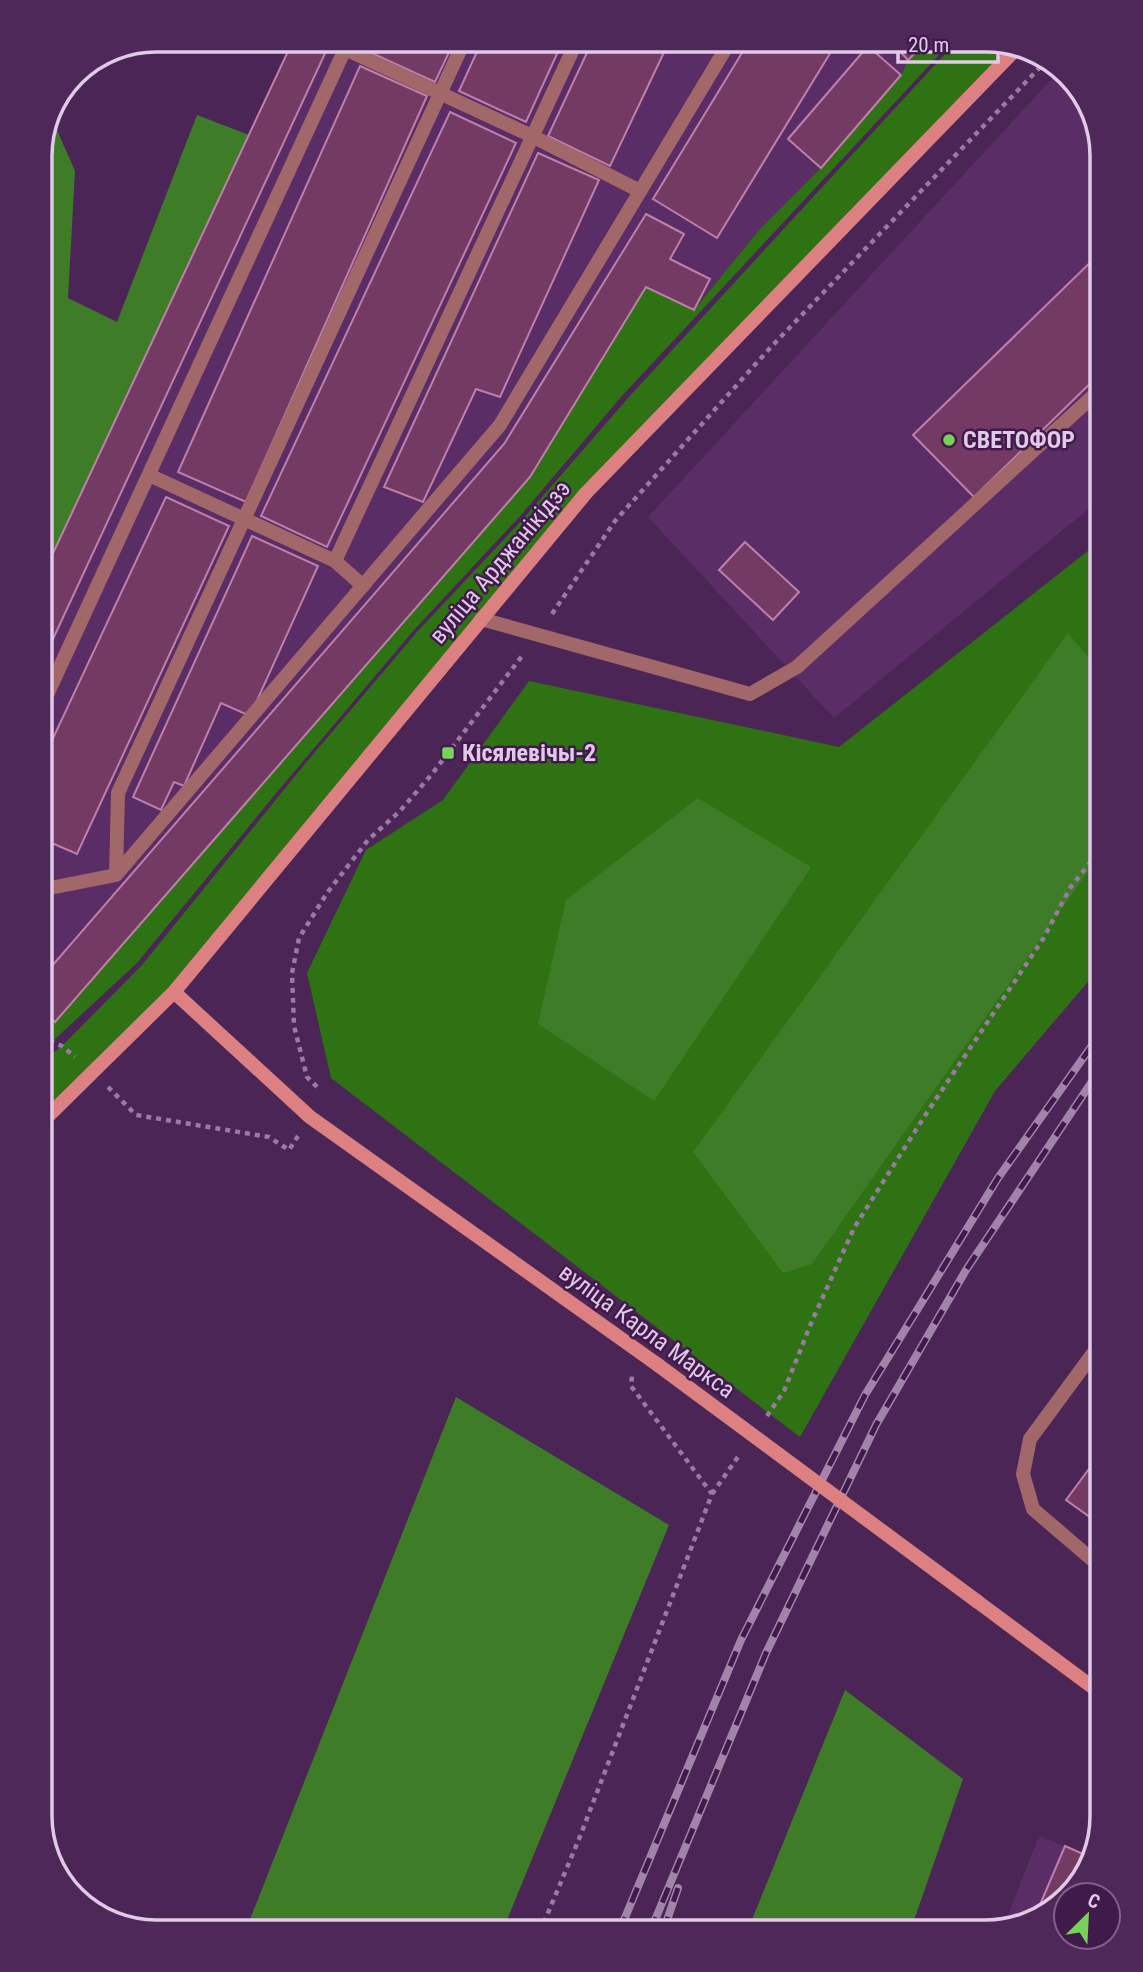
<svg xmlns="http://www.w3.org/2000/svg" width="1143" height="1972" font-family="'Roboto Condensed',sans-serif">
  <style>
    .built { fill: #5a2d66 }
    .green { fill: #2f7213 }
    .forest { fill: #3e7c28 }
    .building { fill: #733b64; stroke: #be80ab; stroke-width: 2 }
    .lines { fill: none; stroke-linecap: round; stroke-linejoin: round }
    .path { stroke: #997aa2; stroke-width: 4.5; stroke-dasharray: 5 5; stroke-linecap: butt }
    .service { stroke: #a26768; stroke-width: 14 }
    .minor { stroke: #a26768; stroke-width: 14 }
    .secondary { stroke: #dc8082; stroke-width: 14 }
    .rail-casing { stroke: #a284ab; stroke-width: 8 }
    .rail { stroke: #411a4c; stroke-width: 5; stroke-dasharray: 16; stroke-linecap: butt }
    .secondary-bridge { stroke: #dc8082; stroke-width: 14 }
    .poi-dot { fill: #77d259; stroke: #411a4c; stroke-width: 2.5 }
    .labels { text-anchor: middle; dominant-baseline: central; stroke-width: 5; stroke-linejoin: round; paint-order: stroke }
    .poi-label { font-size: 24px; font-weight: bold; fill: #e1c9e8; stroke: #411a4c; text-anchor: start }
    .street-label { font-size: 24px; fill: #e1c9e8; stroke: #411a4c }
    .rim { fill: none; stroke: #e1c9e8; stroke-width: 3.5 }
  </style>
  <rect width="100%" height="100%" fill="#4c2557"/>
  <path class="built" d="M928 41 908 60 901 76 821 168 759 230 694 310 646 288 530 477 55 1022 40 1009V581L290 47Z
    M1060 70 1091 105 1103 156V497L834 718 648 517Z
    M1039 1836 1090 1857 1083 1880 1038 1920 1003 1928Z"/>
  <path class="green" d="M927 41H952L621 397 521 515 414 630 277 792 137 963 40 1053V1009L56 1022 530 477 646 287 694 310 759 230 821 168 901 76 908 60Z
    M957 41H995L1017 48 586 493 174 992 40 1124V1063L62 1046 142 965 304 765 417 632 524 518 628 398Z
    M1103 539V964L995 1091 800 1437 331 1078 307 973 366 850 443 800 529 681 839 747Z"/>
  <path class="forest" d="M197 115 249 135 40 581V149L53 121 75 171 68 298 117 322Z
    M1068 633 1103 675V850L812 1264 783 1273 693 1152Z
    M698 798 811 867 654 1101 538 1024 566 900Z
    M456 1397 669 1525 502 1932H245Z
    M845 1690 963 1779 910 1932H747Z"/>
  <path class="building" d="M927 41 908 60 891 42Z
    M837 42 717 238 653 199 748 43Z
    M591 44H668L610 166 548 136Z
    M480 45H561L526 122 459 91Z
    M452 46 435 82 365 50 367 47Z
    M868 46 901 75 821 168 788 139Z
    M290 47H328L40 667V581Z
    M360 66 427 96 246 502 178 472Z
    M450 112 516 143 327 547 261 516Z
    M538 153 599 180 500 397 476 389 423 502 384 487Z
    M646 214 684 234 670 259 710 279 694 310 646 287 530 477 55 1022 40 1009V958L52 966 504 444Z
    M1103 250V371L974 497 913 435Z
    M166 497 229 526 77 854 40 838V766Z
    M252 536 318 566 250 716 221 703 184 786 174 782 161 810 133 797Z
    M745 542 799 592 773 620 719 570Z
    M1103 1450V1523L1101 1525 1066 1500Z
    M1065 1846 1090 1857 1083 1880 1038 1920 1033 1921Z"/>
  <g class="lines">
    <path class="path" d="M552 614 615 521 770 348 1048 59
      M40 1037 62 1046 75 1057
      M108 1087 136 1115 269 1137 289 1150 298 1136
      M317 1087 307 1077 294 1026 292 973 299 938 327 893 368 840 400 811 432 774 522 656
      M767 1416 784 1391 812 1321 854 1228 926 1114 1043 939 1070 888 1103 846
      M712 1494 740 1454
      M540 1932 579 1839 712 1494 631 1386 632 1376"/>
    <path class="service" d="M345 49 532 136 640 191
      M149 475 335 561 575 45
      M335 561 363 586
      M481 619 750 694 797 667 1103 387
      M40 710 346 47
      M116 875 118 793 462 46
      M40 890 116 875 500 425 729 43"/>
    <path class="minor" d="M1103 1569 1033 1509 1023 1474 1030 1439 1103 1340"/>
    <path class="secondary" d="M174 992 310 1117 658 1365
      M40 1124 174 992 586 493 1017 48
      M978 1602 1103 1695"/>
    <g class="rail-casing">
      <path id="rail" d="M619 1932 741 1640 865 1395 998 1178 1103 1030
        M650 1932 766 1653 876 1425 966 1270 1103 1065
        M663 1932 678 1888"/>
    </g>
    <use href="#rail" class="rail"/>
    <path class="secondary-bridge" d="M658 1365 978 1602"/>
  </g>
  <g class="poi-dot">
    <circle cx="949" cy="440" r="7"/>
    <rect x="441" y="746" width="14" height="14" rx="3.5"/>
  </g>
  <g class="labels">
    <g class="poi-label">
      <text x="963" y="440">СВЕТОФОР</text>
      <text x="462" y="753">Кісялевічы-2</text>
    </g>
    <g class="street-label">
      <text transform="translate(500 562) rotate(-50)">вуліца Арджанікідзэ</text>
      <text transform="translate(647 1331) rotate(36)">вуліца Карла Маркса</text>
    </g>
  </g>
  <path d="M0 0H1143V1972H0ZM156 52H986A104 104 0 0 1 1090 156V1816A104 104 0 0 1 986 1920H156A104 104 0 0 1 52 1816V156A104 104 0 0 1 156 52Z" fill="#4e2858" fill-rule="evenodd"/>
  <path class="rim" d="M156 52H986A104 104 0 0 1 1090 156V1816A104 104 0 0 1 986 1920H156A104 104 0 0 1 52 1816V156A104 104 0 0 1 156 52Z"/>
  <g transform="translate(1087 1916) rotate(24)"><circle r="33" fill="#411a4c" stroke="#81608a" stroke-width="2"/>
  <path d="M0-5L12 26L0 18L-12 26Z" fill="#77d259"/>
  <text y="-10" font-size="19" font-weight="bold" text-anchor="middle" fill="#e1c9e8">С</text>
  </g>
  <path d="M898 52v10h100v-10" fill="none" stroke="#e1c9e8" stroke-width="3.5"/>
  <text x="908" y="52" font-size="21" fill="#e1c9e8" stroke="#411a4c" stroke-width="5" paint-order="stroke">20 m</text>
</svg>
